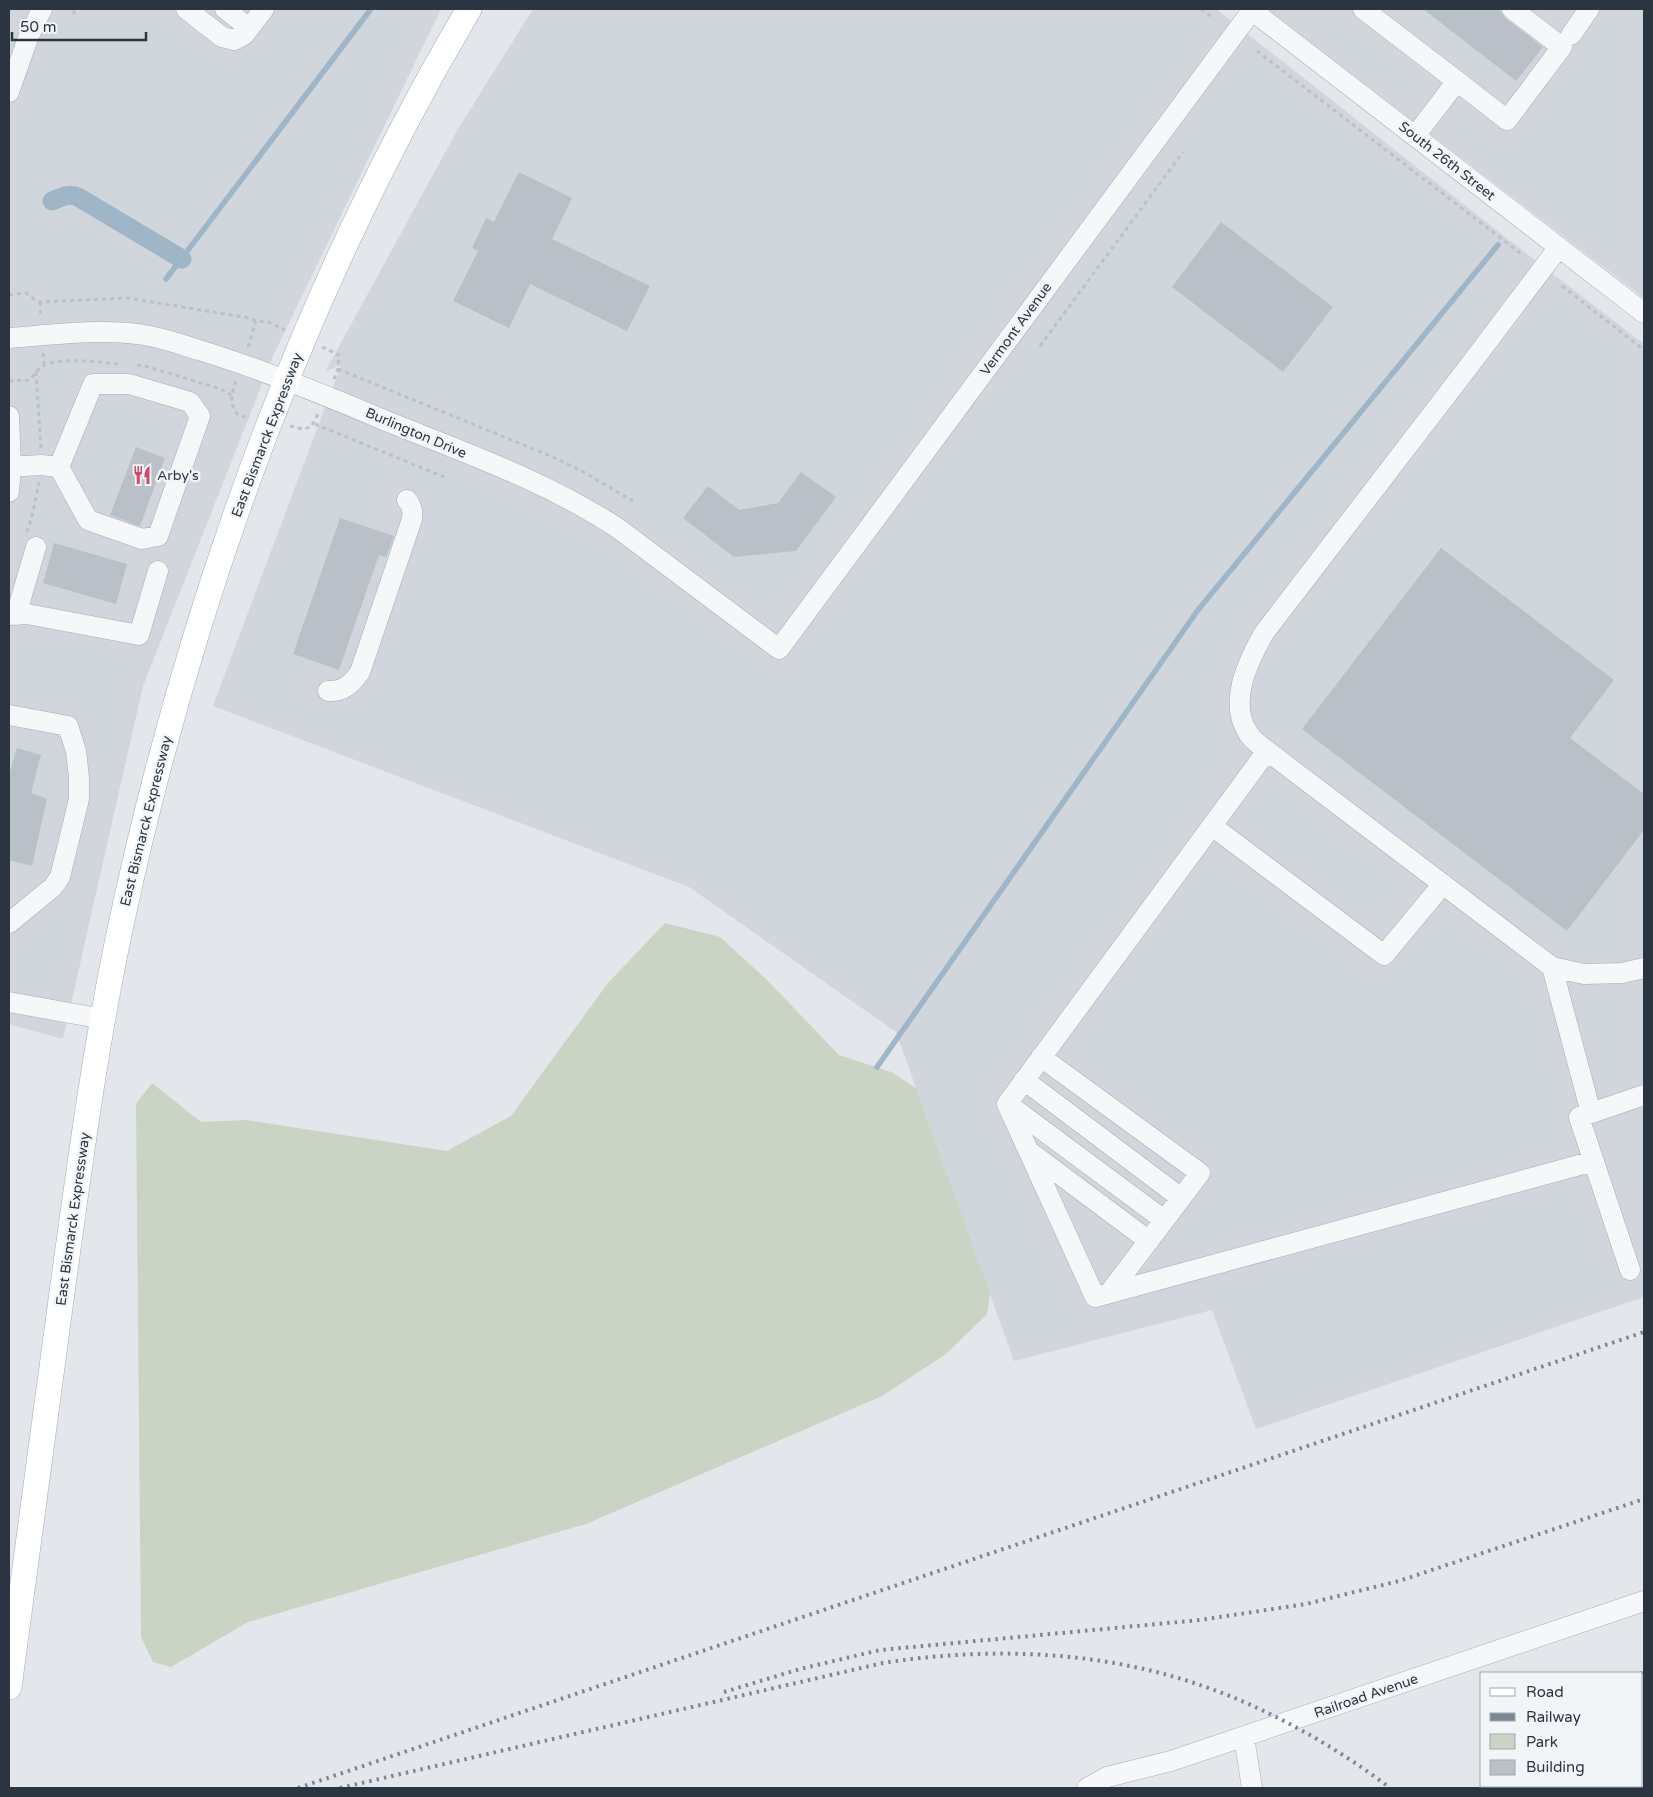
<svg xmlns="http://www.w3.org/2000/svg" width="1653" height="1797" font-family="'Varela Round',sans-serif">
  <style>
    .built { fill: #d1d6dc }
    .green { fill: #c9d4c4 }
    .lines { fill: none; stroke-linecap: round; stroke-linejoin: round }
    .stream { stroke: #9fb6c9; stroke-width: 5.5 }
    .canal { stroke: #9fb6c9; stroke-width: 19 }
    .building { fill: #bac0c7 }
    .minor-casing { stroke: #a8adb5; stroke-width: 21 }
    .major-casing { stroke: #a2abb6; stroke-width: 26 }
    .path { stroke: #bcc1c6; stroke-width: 3; stroke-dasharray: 4 4; stroke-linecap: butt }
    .minor { stroke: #f5f7f9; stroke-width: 20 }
    .major { stroke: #fff; stroke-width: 25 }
    .rail { stroke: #7c8794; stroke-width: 4; stroke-dasharray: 2.5 5; stroke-linecap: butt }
    .labels { text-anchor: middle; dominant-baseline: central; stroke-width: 5; stroke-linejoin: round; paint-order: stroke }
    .street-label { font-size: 14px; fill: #2b3542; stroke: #f2f5f8 }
    .poi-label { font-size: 14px; fill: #2b3542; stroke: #f2f5f8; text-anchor: start }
  </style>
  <rect width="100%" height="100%" fill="#e3e6eb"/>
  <path class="built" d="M9 9H441L273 356 143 686 63 1039 9 1024Z
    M533 9H1216L1509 240 1644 344V1297L1256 1429 1212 1310 1014 1361 896 1032 689 887 213 706 341 365 325 372 458 129Z
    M1265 9H1644V298L1494 183Z"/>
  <path class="green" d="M665 923 720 937 768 981 839 1055 891 1072 916 1088 990 1293 987 1314 946 1354 882 1396 586 1524 248 1622 171 1667 153 1662 141 1637 136 1104 152 1083 201 1122 246 1120 447 1151 511 1116 608 983Z"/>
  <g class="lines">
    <path class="stream" d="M166 279 371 9
      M877 1067 1198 610 1498 245"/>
    <path class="canal" d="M52 201C62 197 68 193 78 197L182 259"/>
  </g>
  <path class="building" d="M1423 9H1499L1505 18 1543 47 1516 81Z
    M519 172 572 198 552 239 650 286 627 331 530 284 509 328 453 301 478 251 472 248 486 218 494 222Z
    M1221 222 1333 307 1283 372 1172 287Z
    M136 447 165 458 140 526 110 515Z
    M801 472 836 497 796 551 734 557 683 518 708 486 739 510 778 503Z
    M340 518 394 536 386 557 379 555 339 670 293 654Z
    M54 543 127 564 116 604 43 583Z
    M1441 548 1614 680 1570 738 1644 794V830L1567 931 1302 729Z
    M17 748 41 755 31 793 47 799 32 866 9 860V775Z"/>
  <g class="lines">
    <g class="minor-casing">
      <path id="minor" d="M186 9 222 37 234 40 244 35 264 9
        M225 9 249 28
        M1250 9 1644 313
        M1363 9 1457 81 1415 136
        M1571 35 1589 9
        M1457 81 1507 120 1562 47 1512 9
        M9 92 28 38 42 9
        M1559 247 1469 366 1264 633C1248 661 1228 702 1248 733 1251 738 1257 743 1262 747L1552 967 1584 974 1622 973 1644 968
        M9 338C51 335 95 329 137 334 158 336 179 344 199 350 261 369 320 393 379 418 460 451 545 480 619 529L779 649 1253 9
        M9 416 11 467 9 492
        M9 467 41 465 59 467 88 520 142 539 158 536 200 416 190 402 129 384H93L59 467
        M9 615 27 614 139 635 158 571
        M16 615 36 547
        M328 691C343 692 352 684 360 672L412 519C413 511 412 506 407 500
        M9 715 68 726 76 751 79 778V799L60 877 53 887 9 923
        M1267 751 1007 1104 1095 1297 1594 1161
        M1212 826 1384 955 1443 884
        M1552 967 1591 1113 1644 1095
        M9 1002 103 1019
        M1041 1057 1200 1173 1110 1292
        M1024 1080 1181 1198
        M1009 1105 1164 1220
        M1591 1113 1579 1117 1630 1270
        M1030 1152 1149 1241
        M1244 1737 1252 1788
        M1087 1788 1107 1777 1171 1761 1644 1601"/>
    </g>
    <g class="major-casing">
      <path id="major" d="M9 1687C27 1553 45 1419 63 1285 80 1163 96 1040 122 920 191 601 303 290 469 9"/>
    </g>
    <path class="path" d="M1201 9 1212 17
      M73 14 76 9
      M1257 51 1524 256
      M1562 286 1644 350
      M9 295 26 293 35 300 40 302 127 298 250 318 256 321 268 322 285 330
      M40 302 41 317
      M1040 346 1183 152
      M248 347 256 321
      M322 347 339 355 338 369 334 379
      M43 353 44 365
      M137 365 145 366 221 389 231 395
      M338 369 553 457 585 473 633 501
      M36 372 41 448
      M9 381 30 380C34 375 37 369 43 366 58 357 101 362 118 364
      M236 381C232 394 228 403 238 415L250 418
      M315 424 444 477
      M290 426 303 429 311 427 319 412
      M27 532 33 512 39 482"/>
    <use href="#minor" class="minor"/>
    <use href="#major" class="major"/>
    <path class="rail" d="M1642 1674 1644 1667
      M724 1692 800 1669 880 1650 1200 1620 1306 1604 1399 1581 1644 1499
      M298 1788 1644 1332
      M340 1788 883 1663C985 1647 1095 1650 1194 1683 1262 1705 1334 1745 1390 1788
      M1615 1788V1786"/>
  </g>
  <defs>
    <g id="restaurant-bare" transform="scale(1.5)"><path d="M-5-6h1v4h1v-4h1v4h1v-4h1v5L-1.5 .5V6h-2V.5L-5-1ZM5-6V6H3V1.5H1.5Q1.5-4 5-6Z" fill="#cc4b67" stroke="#f2f5f8" stroke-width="2.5" paint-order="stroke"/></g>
  </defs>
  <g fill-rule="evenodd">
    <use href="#restaurant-bare" x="142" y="475"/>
  </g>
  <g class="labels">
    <g class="street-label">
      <text transform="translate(1447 161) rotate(38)">South 26th Street</text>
      <text transform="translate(1016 329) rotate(-54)">Vermont Avenue</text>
      <text transform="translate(416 433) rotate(23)">Burlington Drive</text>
      <text transform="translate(267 435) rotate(-69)">East Bismarck Expressway</text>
      <text transform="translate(146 821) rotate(-76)">East Bismarck Expressway</text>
      <text transform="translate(73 1219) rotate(-82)">East Bismarck Expressway</text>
      <text transform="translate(1366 1696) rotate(-19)">Railroad Avenue</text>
    </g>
    <g class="poi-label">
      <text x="157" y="475">Arby's</text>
    </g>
  </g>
  <rect width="1653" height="1797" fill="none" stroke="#2b3542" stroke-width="20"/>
  <rect x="1480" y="1672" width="162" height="115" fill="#f2f5f8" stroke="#a2a8af"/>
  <rect x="1490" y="1688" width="25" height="8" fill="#ffffff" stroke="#a2a8af"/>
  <text x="1526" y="1697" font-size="15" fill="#2b3542">Road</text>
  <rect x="1490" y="1713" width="25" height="8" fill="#7c8794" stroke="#a2a8af"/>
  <text x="1526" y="1722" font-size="15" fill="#2b3542">Railway</text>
  <rect x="1490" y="1734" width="25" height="15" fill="#c9d4c4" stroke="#a2a8af"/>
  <text x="1526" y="1747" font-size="15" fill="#2b3542">Park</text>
  <rect x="1490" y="1760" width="25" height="15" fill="#bac0c7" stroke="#a2a8af"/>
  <text x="1526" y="1772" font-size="15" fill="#2b3542">Building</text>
  <path d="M12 32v8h134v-8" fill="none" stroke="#2b3542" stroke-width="2.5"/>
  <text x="20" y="32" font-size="15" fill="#2b3542" stroke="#f2f5f8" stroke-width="4" paint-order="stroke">50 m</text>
</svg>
